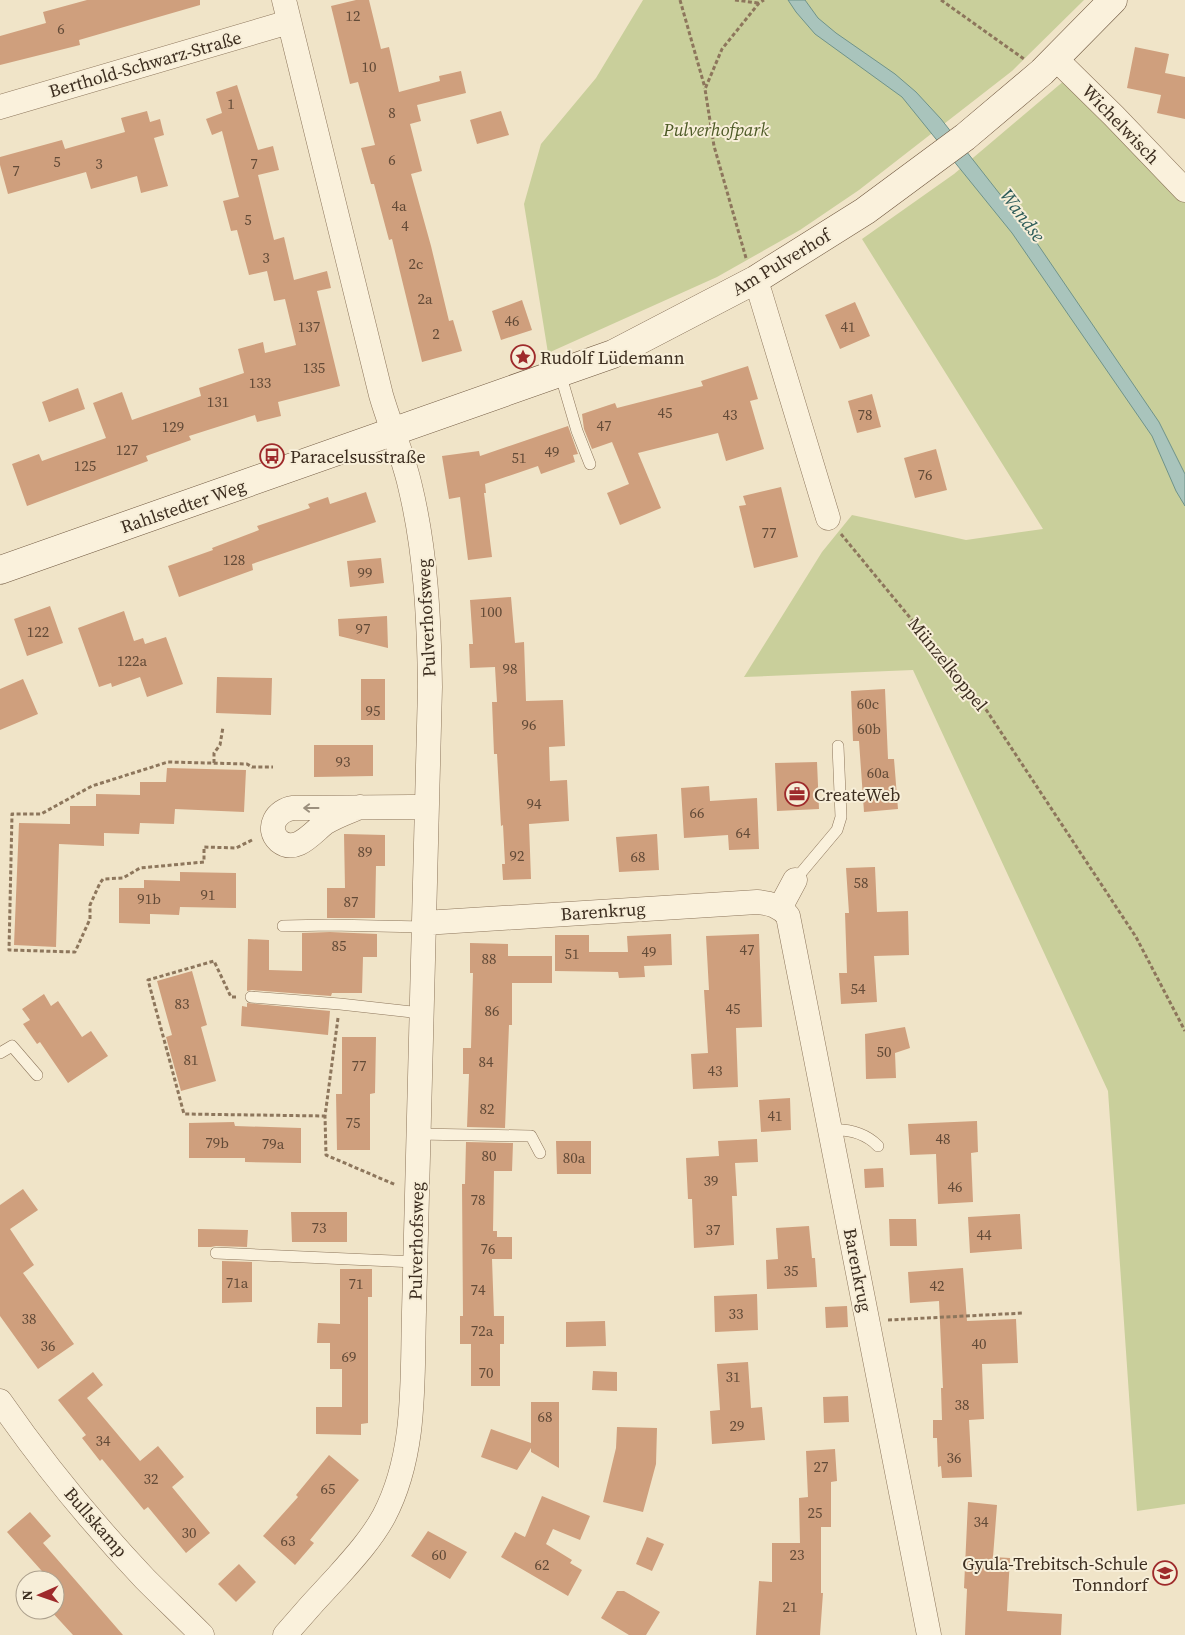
<svg xmlns="http://www.w3.org/2000/svg" width="1185" height="1635" font-family="'Source Serif 4',serif">
  <style>
    .green { fill: #c9cf9b }
    .water { fill: #a9c4bc; stroke: #6f938a }
    .building { fill: #cf9f7d }
    .lines { fill: none; stroke-linecap: round; stroke-linejoin: round }
    .lane-casing { stroke: #8d765c; stroke-width: 12 }
    .street-casing { stroke: #8d765c; stroke-width: 25 }
    .secondary-casing { stroke: #6f573f; stroke-width: 29 }
    .path { stroke: #8d765c; stroke-width: 3; stroke-dasharray: 4 2.5; stroke-linecap: butt }
    .lane { stroke: #faf1dc; stroke-width: 11 }
    .street { stroke: #faf1dc; stroke-width: 24 }
    .secondary { stroke: #faf1dc; stroke-width: 28 }
    .oneway { stroke: #9c907e }
    .labels { text-anchor: middle; dominant-baseline: central; stroke-width: 4; stroke-linejoin: round; paint-order: stroke }
    .number-label { font-size: 15px; fill: #624a37 }
    .street-label { font-size: 18px; fill: #3d2e20; stroke: #f7eed8 }
    .park-label { font-size: 18px; font-style: italic; fill: #4d5a26; stroke: #f7eed8 }
    .poi-label { font-size: 18px; fill: #3d2e20; stroke: #f7eed8; text-anchor: start }
    .water-label { font-size: 19px; font-style: italic; fill: #2f5d5a; stroke: #f7eed8 }
  </style>
  <rect width="100%" height="100%" fill="#f0e4c8"/>
  <path class="green" d="M643 0H1084L1012 71 859 190 800 230 717 277 548 353 524 204 541 144 596 78Z
    M1065 80 1185 199V1504L1137 1511 1108 1091 913 670 744 677 822 552 852 515 966 540 1043 529 862 239 954 174Z"/>
  <path class="water" d="M788 0H805L818 18 836 33 895 74 916 92 941 119 1028 230 1159 422 1185 474V506L1176 491 1152 436 1012 233 902 97 815 34 796 12Z"/>
  <path class="building" d="M87 0H200V5L79 40 80 45 0 65V36L46 23 43 12Z
    M356 0H369L381 49 389 47 399 92 440 81 439 76 461 71 466 93 417 105 421 121 410 124 422 171 411 174 431 246 449 321 453 320 462 351 422 362 392 239 389 240 374 184H371L361 148 375 145 358 82 350 84 331 6Z
    M1135 47 1169 54 1165 73 1185 77V119L1157 113 1161 95 1127 88Z
    M237 85 258 150 273 146 279 170 258 175 274 240 284 237 294 280 327 271 331 288 317 291 340 386 278 402 281 416 257 422 255 415 189 436 191 440 146 456 148 461 27 506 12 464 39 454 42 461 106 438 93 403 122 392 132 420 201 396 199 388 244 373 238 349 263 342 265 353 296 345 285 299 274 301 267 271 249 275 237 230 231 231 223 201 239 197 222 131 212 135 206 119 222 113 216 92Z
    M147 111 150 122 160 119 164 135 154 138 168 186 141 193 137 176 91 189 86 172 8 194 0 165V157L62 140 65 149 125 132 121 118Z
    M501 111 509 135 477 144 470 120Z
    M522 300 532 330 501 340 492 311Z
    M855 302 870 336 840 349 825 315Z
    M748 366 758 399 750 401 764 449 726 461 718 433 638 453 661 508 620 525 607 493 629 484 612 442 592 449 584 429 582 414 615 403 617 408 703 386 701 381Z
    M78 388 85 409 49 422 42 402Z
    M872 394 881 427 857 433 848 401Z
    M568 426 578 454 573 455 575 462 541 474 538 466 485 484 486 493H484L492 557 468 560 460 497 449 499 442 456 479 451 480 456Z
    M936 449 947 490 915 498 904 458Z
    M781 487 798 557 754 568 739 506 746 505 743 496Z
    M366 492 376 522 252 564 253 570 179 597 168 566 213 550 212 548 259 530 257 526 310 508 308 504 328 497 330 504Z
    M381 558 384 583 350 587 347 561Z
    M511 597 515 643 524 642 526 701 563 700 565 746 549 747 550 781 567 780 569 821 529 824 531 879 503 880 502 864H505L503 825 501 826 497 754H494L492 702H497L495 667 470 668 469 644H473L470 600Z
    M50 606 63 643 27 656 14 619Z
    M124 611 134 641 143 638 145 644 166 637 183 684 147 697 140 677 112 687 111 683 99 687 78 628Z
    M387 616 388 648 339 636 338 619Z
    M217 677 272 678 271 715 216 713Z
    M23 679 38 714 0 730V689Z
    M361 679H385V720H361Z
    M885 689 888 759H894L898 809 864 812 859 741H853L851 691Z
    M314 745H373V776L314 777Z
    M817 762 819 809 777 811 775 763Z
    M167 768 246 770 244 812 175 809 174 824 140 823 139 834 104 833V846L59 844 56 947 14 945 19 823 70 824V806H96V794L140 795V782H166Z
    M709 786 710 801 757 798 759 849 729 850 728 835 684 838 681 788Z
    M344 834 385 835V866H376L375 918H327V888H345Z
    M657 834 659 870 619 872 616 837Z
    M875 867 877 912 908 911 909 955 874 956 877 1002 841 1004 839 973H847L845 913H849L846 868Z
    M180 872 236 873V908L180 907 179 915 150 914V924L119 923V888H144V880L180 881Z
    M330 932 377 934V957H363L362 993H332L331 996 252 990 247 991 248 939 269 940V970L302 971V933Z
    M671 934 672 965 644 966 645 977 619 978 618 972 555 971V935H589V952H628L627 936Z
    M759 934 762 1027 736 1028 738 1087 693 1089 691 1054 708 1053 704 990H709L706 936Z
    M470 943 508 944V956H552V983H512V1025H509L505 1128 467 1127 469 1074H463V1048H471L473 973H470Z
    M192 971 207 1025 201 1027 216 1081 181 1091 166 1037 172 1035 157 981Z
    M44 994 51 1006 58 1001 82 1037 91 1031 108 1056 68 1083 40 1042 37 1044 23 1024 30 1020 22 1009Z
    M247 1003 330 1011 328 1035 241 1026 242 1006 247 1007Z
    M905 1027 910 1048 895 1053 896 1078 866 1079 865 1034Z
    M342 1037H376L375 1093 370 1094V1150H337L336 1094H342Z
    M790 1098 791 1130 761 1132 759 1100Z
    M977 1121 978 1152 971 1153 973 1202 938 1204 936 1154 910 1155 908 1124Z
    M234 1122 235 1126 301 1128V1163L245 1162V1158H189V1123Z
    M757 1139 758 1162 735 1163 737 1196H732L734 1245 694 1248 692 1199H688L686 1158 719 1156 718 1141Z
    M556 1141H591V1174H557Z
    M466 1142 513 1143 512 1171H494L493 1231H497V1237H512V1259H492L494 1316H504V1344H500V1386H471V1344H460V1316H463L462 1184H465Z
    M883 1168 884 1187 865 1188 864 1169Z
    M23 1189 38 1210 10 1229 34 1265 23 1273 74 1344 38 1369 0 1316V1205Z
    M291 1212H347V1242H292Z
    M1020 1214 1022 1249 970 1253 968 1217Z
    M889 1219H916L917 1246H890Z
    M809 1226 812 1258H815L817 1287 767 1289 766 1260 778 1259 776 1228Z
    M198 1229 248 1230 247 1247 216 1246 211 1247H198Z
    M222 1261 252 1262V1302L222 1303Z
    M963 1268 967 1321 1016 1319 1018 1363 982 1364 984 1419 969 1420 972 1477 942 1478 941 1466 938 1467 937 1438H933V1420H942L941 1388H943L939 1301 910 1303 908 1272Z
    M340 1269H372V1297H368V1423L361 1424V1435L316 1434V1407H342V1369H330V1343H317L318 1323 340 1324Z
    M757 1294 758 1330 715 1332 714 1296Z
    M847 1306 848 1327 826 1328 825 1307Z
    M605 1321 606 1346 566 1347V1322Z
    M748 1362 751 1408 762 1407 765 1440 712 1444 710 1411 720 1410 717 1364Z
    M593 1371 617 1372V1391L592 1390Z
    M93 1372 103 1385 87 1398 140 1461 158 1446 184 1477 172 1487 210 1533 186 1553 148 1507 144 1510 102 1459 100 1461 82 1438 86 1435 58 1400Z
    M848 1396 849 1422 824 1423 823 1397Z
    M531 1402H559V1468L531 1452V1448L517 1470 481 1457 491 1429 531 1443Z
    M617 1427 657 1428 656 1464 643 1512 603 1502 616 1448Z
    M835 1449 837 1481 831 1482V1527H821V1593H823L820 1635H756L759 1581 772 1582V1543H800L799 1498 808 1497 806 1451Z
    M329 1455 359 1480 310 1540 314 1543 295 1565 263 1536 298 1497 296 1495Z
    M542 1496 590 1516 580 1540 553 1529 546 1544 572 1560 570 1563 582 1570 568 1596 501 1557 515 1532 525 1537Z
    M968 1502 997 1505 993 1557 1010 1558 1007 1611 1062 1614 1061 1635H965L967 1589 964 1588Z
    M30 1512 51 1536 43 1543 123 1635H73L50 1610H55V1580H47L49 1579 7 1532Z
    M428 1531 467 1552 450 1579 411 1556Z
    M647 1537 664 1544 652 1571 636 1564Z
    M239 1564 256 1582 236 1602 218 1584Z
    M617 1591H624L660 1612 646 1635H629L601 1618Z"/>
  <g class="lines">
    <g class="lane-casing">
      <path id="lane" d="M560 373 577 431 590 464
        M795 880 837 830 841 817 838 746
        M283 926 330 925 424 927
        M251 997 340 1004 421 1013
        M0 1053 12 1046 37 1075
        M831 1130C849 1129 865 1133 878 1146
        M418 1134 531 1136 540 1153
        M216 1253 415 1262"/>
    </g>
    <g class="street-casing">
      <path id="street" d="M284 0 381 395C390 426 403 455 410 486 426 552 429 619 430 687L414 1312C412 1380 417 1453 384 1516 372 1538 355 1557 338 1576 320 1595 302 1615 285 1635
        M1056 59 1114 116 1185 190
        M0 107 289 22
        M755 280 760 293 828 518
        M360 807C348 812 336 816 325 823 313 832 296 855 279 841 265 828 277 810 293 808L411 807H426
        M780 908 795 880
        M424 923 757 902C770 903 780 906 788 916L929 1635
        M0 1401C43 1463 93 1524 145 1579 164 1598 183 1616 202 1635"/>
    </g>
    <g class="secondary-casing">
      <path id="secondary" d="M0 570 613 354 755 280 865 211 965 137 1042 72 1113 0"/>
    </g>
    <path class="path" d="M680 0 705 88
      M735 0 758 3
      M941 0 1024 59
      M746 258 714 146 705 89 722 49 759 3 764 0
      M841 534 987 711 1136 937 1185 1031
      M214 763V753L220 745 223 727
      M252 840 236 848 204 847V862L140 868 123 878 103 879 100 883 90 905V919L75 952 9 950 12 814H41L92 786 168 762 247 764 252 767H273
      M236 997H231L214 961 148 980 184 1114 325 1116
      M338 1018 325 1116 326 1155 396 1185
      M888 1320 1024 1313"/>
    <use href="#lane" class="lane"/>
    <use href="#street" class="street"/>
    <use href="#secondary" class="secondary"/>
  </g>
  <defs><path id="oneway-shaft" d="M-6 0H5M1.5-3L5.5 0L1.5 3" fill="none" stroke-width="1.6" stroke-linecap="round" stroke-linejoin="round" transform="scale(1.25)"/></defs>
  <use class="oneway" href="#oneway-shaft" transform="translate(311 808) rotate(180)"/>
  <defs>
    <g id="sight-ring" transform="scale(1.25)"><circle r="9.5" fill="#f7eed8" stroke="#9e2a2b" stroke-width="1.5"/><path d="M0-6L1.8-2.2L6-1.7L2.9 1.2L3.7 5.4L0 3.3L-3.7 5.4L-2.9 1.2L-6-1.7L-1.8-2.2Z" fill="#9e2a2b"/></g>
    <g id="bus-ring" transform="scale(1.25)"><circle r="9.5" fill="#f7eed8" stroke="#9e2a2b" stroke-width="1.5"/><path d="M-5-6H5V4H4V6H2V4H-2V6H-4V4H-5ZM-3.5-4V0h7V-4ZM-3.5 1.2v1.5H-2V1.2ZM2 1.2v1.5H3.5V1.2Z" fill="#9e2a2b"/></g>
    <g id="office-ring" transform="scale(1.25)"><circle r="9.5" fill="#f7eed8" stroke="#9e2a2b" stroke-width="1.5"/><path d="M-6-3h4V-5.5h4V-3h4V5H-6ZM-1-4.5V-3h2v-1.5ZM-6 0V1H6V0Z" fill="#9e2a2b"/></g>
    <g id="school-ring" transform="scale(1.25)"><circle r="9.5" fill="#f7eed8" stroke="#9e2a2b" stroke-width="1.5"/><path d="M0-5L7-2L0 1L-7-2ZM-4 1L0 2.5L4 1V4Q0 6-4 4Z" fill="#9e2a2b"/></g>
  </defs>
  <g fill-rule="evenodd">
    <use href="#sight-ring" x="523" y="357"/>
    <use href="#bus-ring" x="272" y="456"/>
    <use href="#office-ring" x="797" y="794"/>
    <use href="#school-ring" x="1165" y="1573"/>
  </g>
  <g class="labels">
    <g class="number-label">
      <text x="353" y="15">12</text>
      <text x="61" y="28">6</text>
      <text x="369" y="66">10</text>
      <text x="231" y="103">1</text>
      <text x="392" y="112">8</text>
      <text x="392" y="159">6</text>
      <text x="57" y="161">5</text>
      <text x="99" y="163">3</text>
      <text x="254" y="163">7</text>
      <text x="16" y="170">7</text>
      <text x="399" y="205">4a</text>
      <text x="248" y="219">5</text>
      <text x="405" y="225">4</text>
      <text x="266" y="257">3</text>
      <text x="416" y="263">2c</text>
      <text x="425" y="298">2a</text>
      <text x="512" y="320">46</text>
      <text x="309" y="326">137</text>
      <text x="848" y="326">41</text>
      <text x="436" y="333">2</text>
      <text x="314" y="367">135</text>
      <text x="260" y="382">133</text>
      <text x="218" y="401">131</text>
      <text x="665" y="412">45</text>
      <text x="730" y="414">43</text>
      <text x="865" y="414">78</text>
      <text x="604" y="425">47</text>
      <text x="173" y="426">129</text>
      <text x="127" y="449">127</text>
      <text x="552" y="451">49</text>
      <text x="519" y="457">51</text>
      <text x="85" y="465">125</text>
      <text x="925" y="474">76</text>
      <text x="769" y="532">77</text>
      <text x="234" y="559">128</text>
      <text x="365" y="572">99</text>
      <text x="491" y="611">100</text>
      <text x="363" y="628">97</text>
      <text x="38" y="631">122</text>
      <text x="132" y="660">122a</text>
      <text x="510" y="668">98</text>
      <text x="868" y="703">60c</text>
      <text x="373" y="710">95</text>
      <text x="529" y="724">96</text>
      <text x="869" y="728">60b</text>
      <text x="343" y="761">93</text>
      <text x="878" y="772">60a</text>
      <text x="534" y="803">94</text>
      <text x="697" y="812">66</text>
      <text x="743" y="832">64</text>
      <text x="365" y="851">89</text>
      <text x="517" y="855">92</text>
      <text x="638" y="856">68</text>
      <text x="861" y="882">58</text>
      <text x="208" y="894">91</text>
      <text x="149" y="898">91b</text>
      <text x="351" y="901">87</text>
      <text x="339" y="945">85</text>
      <text x="747" y="949">47</text>
      <text x="649" y="951">49</text>
      <text x="572" y="953">51</text>
      <text x="489" y="958">88</text>
      <text x="858" y="988">54</text>
      <text x="182" y="1003">83</text>
      <text x="733" y="1008">45</text>
      <text x="492" y="1010">86</text>
      <text x="884" y="1051">50</text>
      <text x="191" y="1059">81</text>
      <text x="486" y="1061">84</text>
      <text x="359" y="1065">77</text>
      <text x="715" y="1070">43</text>
      <text x="487" y="1108">82</text>
      <text x="775" y="1115">41</text>
      <text x="353" y="1122">75</text>
      <text x="943" y="1138">48</text>
      <text x="217" y="1142">79b</text>
      <text x="273" y="1143">79a</text>
      <text x="489" y="1155">80</text>
      <text x="574" y="1157">80a</text>
      <text x="711" y="1180">39</text>
      <text x="955" y="1186">46</text>
      <text x="478" y="1199">78</text>
      <text x="319" y="1227">73</text>
      <text x="713" y="1229">37</text>
      <text x="984" y="1234">44</text>
      <text x="488" y="1248">76</text>
      <text x="791" y="1270">35</text>
      <text x="237" y="1282">71a</text>
      <text x="356" y="1283">71</text>
      <text x="937" y="1285">42</text>
      <text x="478" y="1289">74</text>
      <text x="736" y="1313">33</text>
      <text x="29" y="1318">38</text>
      <text x="482" y="1330">72a</text>
      <text x="979" y="1343">40</text>
      <text x="48" y="1345">36</text>
      <text x="349" y="1356">69</text>
      <text x="486" y="1372">70</text>
      <text x="733" y="1376">31</text>
      <text x="962" y="1404">38</text>
      <text x="545" y="1416">68</text>
      <text x="737" y="1425">29</text>
      <text x="103" y="1440">34</text>
      <text x="954" y="1457">36</text>
      <text x="821" y="1466">27</text>
      <text x="151" y="1478">32</text>
      <text x="328" y="1488">65</text>
      <text x="815" y="1512">25</text>
      <text x="981" y="1521">34</text>
      <text x="189" y="1532">30</text>
      <text x="288" y="1540">63</text>
      <text x="439" y="1554">60</text>
      <text x="797" y="1554">23</text>
      <text x="542" y="1564">62</text>
      <text x="790" y="1606">21</text>
    </g>
    <g class="street-label">
      <text transform="translate(145 64) rotate(-16)">Berthold-Schwarz-Straße</text>
      <text transform="translate(1121 124) rotate(46)">Wichelwisch</text>
      <text transform="translate(781 262) rotate(-31)">Am Pulverhof</text>
      <text transform="translate(183 506) rotate(-19)">Rahlstedter Weg</text>
      <text transform="translate(426 618) rotate(-93)">Pulverhofsweg</text>
      <text transform="translate(948 664) rotate(51)">Münzelkoppel</text>
      <text transform="translate(603 911) rotate(-4)">Barenkrug</text>
      <text transform="translate(416 1241) rotate(-89)">Pulverhofsweg</text>
      <text transform="translate(858 1270) rotate(79)">Barenkrug</text>
      <text transform="translate(96 1522) rotate(49)">Bullskamp</text>
    </g>
    <g class="park-label">
      <text x="716" y="129">Pulverhofpark</text>
    </g>
    <g class="poi-label">
      <text x="540" y="357">Rudolf Lüdemann</text>
      <text x="290" y="456">Paracelsusstraße</text>
      <text x="814" y="794">CreateWeb</text>
      <text x="1148" y="1563" text-anchor="end">Gyula-Trebitsch-Schule<tspan x="1148" dy="21">Tonndorf</tspan></text>
    </g>
    <g class="water-label">
      <text transform="translate(1023 215) rotate(53)">Wandse</text>
    </g>
  </g>
  <g transform="translate(40 1595) rotate(268)"><circle r="24" fill="#f7eed8" stroke="#ada18e"/>
  <path d="M0-4L9 19L0 12L-9 19Z" fill="#9e2a2b"/>
  <text y="-8" font-size="14" font-weight="bold" text-anchor="middle" fill="#3d2e20">N</text>
  </g>
</svg>
